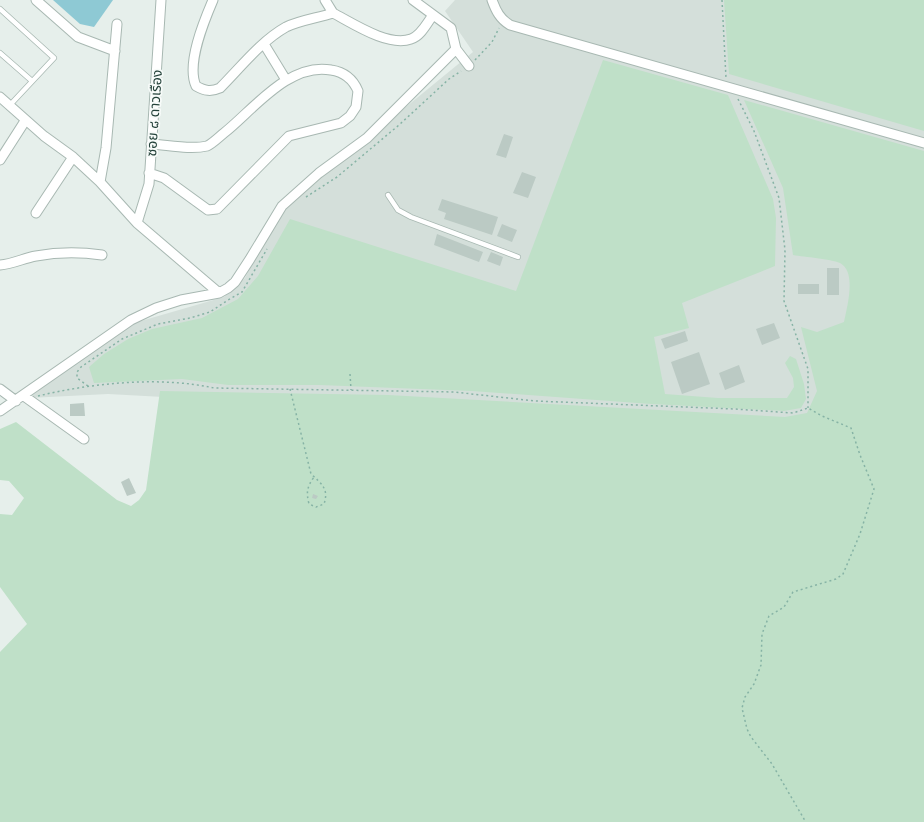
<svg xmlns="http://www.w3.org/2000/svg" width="924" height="822" font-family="'DM Sans','Noto Sans Thai',sans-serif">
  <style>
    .built { fill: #d4dfda }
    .green { fill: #bfe0c8 }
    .water { fill: #8ec9d4 }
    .building { fill: #bbcac4 }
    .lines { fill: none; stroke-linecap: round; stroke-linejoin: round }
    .service-casing { stroke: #a8b8b2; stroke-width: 6 }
    .minor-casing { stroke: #a8b8b2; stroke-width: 11 }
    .path { stroke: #86b3a5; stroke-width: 1.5; stroke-dasharray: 2 3; stroke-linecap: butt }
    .service { stroke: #fff; stroke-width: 4.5 }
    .minor { stroke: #fff; stroke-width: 9 }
    .labels { text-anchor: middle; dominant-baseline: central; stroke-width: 3.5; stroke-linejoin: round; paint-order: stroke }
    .street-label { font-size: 14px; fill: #24423a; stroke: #f7fbf9 }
  </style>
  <rect width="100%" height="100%" fill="#e6efeb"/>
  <path class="built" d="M455 0H924V289L825 420 802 432 108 394 29 398 65 369 134 323 224 297 245 278 279 211 473 52 445 11Z"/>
  <path class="green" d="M724 0H924V131L729 74Z
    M603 60 728 95 773 199 776 218 775 266 682 303 689 328 654 337 665 394 718 398H787L794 387 793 378 785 363 790 356 796 359 804 384 806 399 801 408 784 411 651 404 472 391 319 385H228L182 379 94 383 89 367 104 354 128 339 152 329 202 318 238 299 258 276 290 219 516 291Z
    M744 100 924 151V822H0V652L27 624 0 587V514L12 515 24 498 9 481 0 480V429L16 422 117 500 131 506 139 500 146 490 160 391 388 395 785 417 807 413 817 391 801 327 817 332 844 322C847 307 857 272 840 263 830 259 805 257 793 255L783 188Z"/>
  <path class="water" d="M53 0H113L94 27 80 24Z"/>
  <path class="building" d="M504 134 513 137 506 158 496 155Z
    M522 172 536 177 528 198 513 193Z
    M442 199 498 217 492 235 444 219 446 213 438 210Z
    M502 224 517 230 512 242 497 236Z
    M437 234 483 252 479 262 434 245Z
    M491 252 503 257 500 266 487 261Z
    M827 268H839V295H827Z
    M798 284H819V294H798Z
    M774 323 780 338 762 345 756 329Z
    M685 331 688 341 665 349 661 339Z
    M699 352 710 384 682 394 671 362Z
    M739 365 745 382 725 390 719 373Z
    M84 403 85 416H70V404Z
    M129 478 136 493 127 496 121 482Z
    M313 494 318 496 316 499 312 498Z"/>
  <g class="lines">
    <g class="service-casing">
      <path id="service" d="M0 9 54 58 10 105
        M0 53 32 81
        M388 195 398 210 411 217 518 257"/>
    </g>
    <g class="minor-casing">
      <path id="minor" d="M36 0 78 37 115 51
        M213 0C204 21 186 64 196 86 205 91 211 92 220 88 240 68 261 41 286 27 301 20 318 18 333 13 354 24 388 47 411 39 421 36 427 23 433 15
        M325 0 333 13
        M413 0 451 28 456 49 469 66
        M492 0C496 11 500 19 510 25L924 143
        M264 44 286 80
        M0 97 44 136 73 157 100 182 137 223 219 293
        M0 160 25 121
        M149 173 164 178 208 210 217 209 289 136 341 123 350 116 356 107 358 91C353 79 344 72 331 70 289 62 253 110 224 133 219 137 212 144 207 146 190 150 168 145 151 144
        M100 182 106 148 117 24
        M36 213 73 157
        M137 223 149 184 161 0
        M0 265C13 264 24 258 36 256 58 252 80 252 102 255
        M0 389 16 401
        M24 396 84 439
        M0 411 131 320 156 308 181 300 219 293 228 288 235 282 250 259 282 206 319 173 367 138 456 49"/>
    </g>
    <path class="path" d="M722 0 726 78
      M475 60 492 42 499 28
      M738 99 754 131 779 198 785 250 784 301 808 369V408
      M306 197 337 177 399 125 449 79 461 71
      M350 374 351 390
      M88 386 77 378V372L81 367 122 339 158 324 190 318 210 312 228 300 242 292 267 249
      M290 389 311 474C322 484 329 489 324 504L316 507 309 504C306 492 307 487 314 477
      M38 396C92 383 160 376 214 388L454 392 535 401 735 409 793 413 808 408 822 416 851 428 860 455 874 489 860 534 843 574 836 579 793 592 784 607 769 616 762 634 761 665 754 684 745 697 742 708 747 729 751 737 772 764 804 819 803 822"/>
    <use href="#service" class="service"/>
    <use href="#minor" class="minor"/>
  </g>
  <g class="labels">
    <g class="street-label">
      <text transform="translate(154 113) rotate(-86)">ซอย ๘ ดาวเรือง</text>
    </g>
  </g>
</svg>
